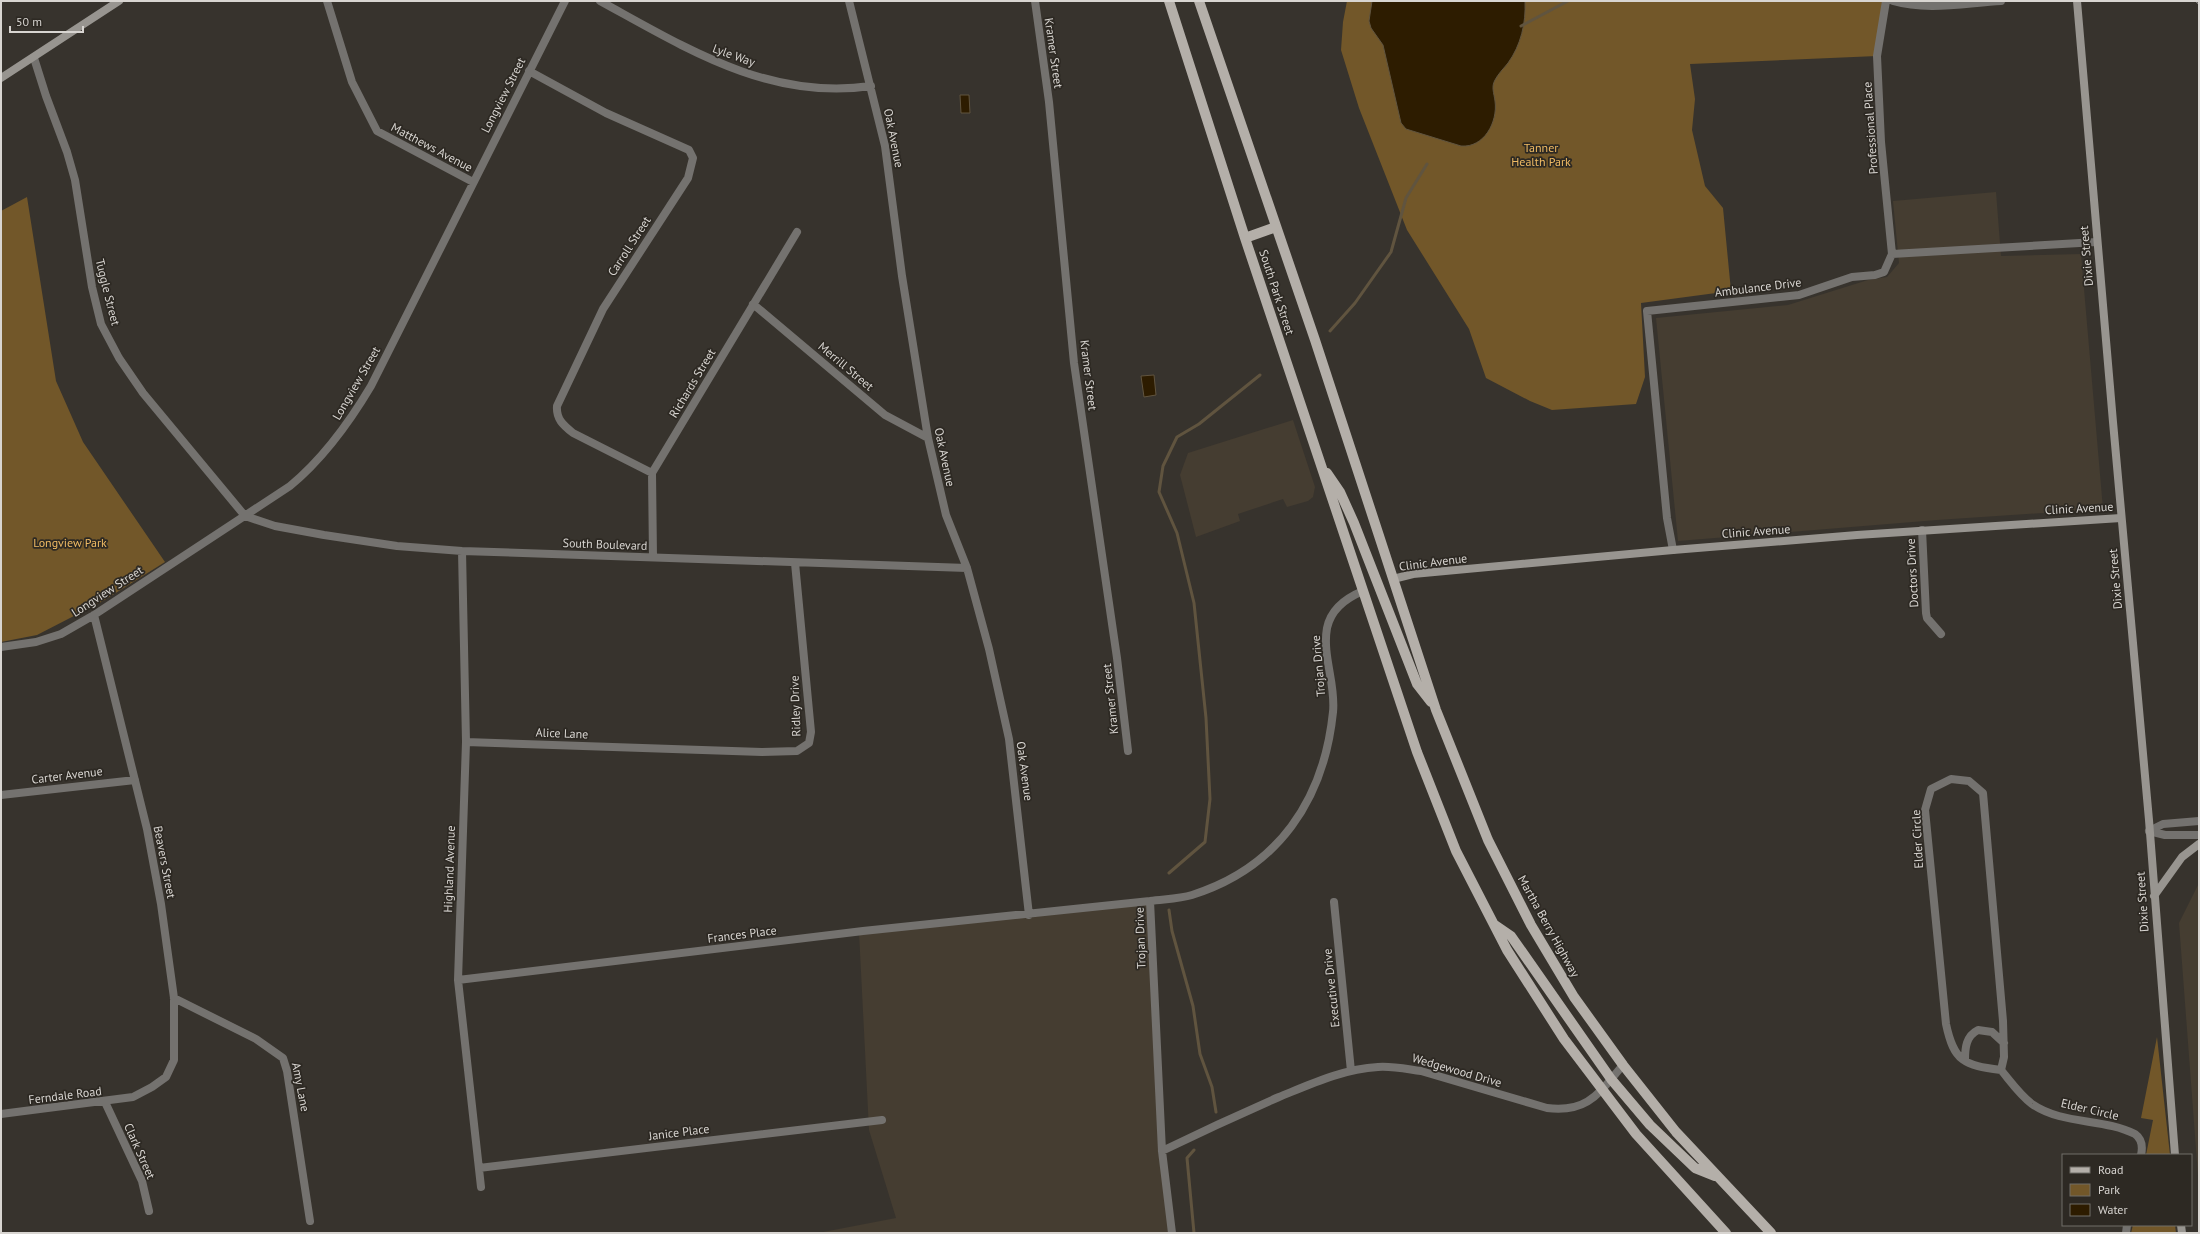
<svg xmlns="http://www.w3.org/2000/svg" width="2200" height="1234" font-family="'PT Sans',sans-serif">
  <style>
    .built { fill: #453d31 }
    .green { fill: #725729 }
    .water { fill: #2d1c00; stroke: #60543f }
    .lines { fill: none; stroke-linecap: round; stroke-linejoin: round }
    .stream { stroke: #60543f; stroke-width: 3 }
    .street { stroke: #74726f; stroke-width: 8 }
    .secondary { stroke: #989590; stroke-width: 8 }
    .primary { stroke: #b4afa9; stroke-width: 10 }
    .rail-casing { stroke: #b0aca8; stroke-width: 4.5 }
    .rail { stroke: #2d2923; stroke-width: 3; stroke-dasharray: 9; stroke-linecap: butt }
    .labels { text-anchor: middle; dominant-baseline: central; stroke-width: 3.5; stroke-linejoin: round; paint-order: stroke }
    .street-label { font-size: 12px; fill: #d8d5d1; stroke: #2d2923 }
    .park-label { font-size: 12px; fill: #efba63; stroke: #2d2923 }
  </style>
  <rect width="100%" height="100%" fill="#37332d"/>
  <path class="built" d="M1996 192 2001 256 2081 254 2103 509 1937 520 1678 541 1656 318 1788 305 1868 280 1887 277 1899 263 1893 201Z
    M1293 420 1315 487 1313 497 1308 501 1287 507 1283 499 1238 514 1240 521 1196 537 1180 475 1188 453Z
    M2199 883V1189L2179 923Z
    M1150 901 1162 1151 1172 1233H818L896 1218 869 1130 859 932Z"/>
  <path class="green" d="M1347 1H1886L1877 56 1690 64 1695 99 1692 130 1705 186 1723 208 1731 291 1641 303 1645 377 1636 404 1552 410 1530 401 1486 378 1469 329 1407 230 1359 108 1341 50 1343 22Z
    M27 197 56 381 83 442 165 562 103 601 37 635 1 642V211Z
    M2157 1037 2170 1155H2146L2153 1120 2141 1118Z
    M2133 1225H2175L2176 1233H2131Z"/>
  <path class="water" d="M1372 1H1525C1526 23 1521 45 1508 63 1504 68 1498 74 1495 80 1491 87 1494 93 1495 101 1498 122 1484 148 1461 146L1406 129 1401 123 1383 45 1371 28 1369 21Z
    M960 95H969L970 113H961Z
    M1154 375 1156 395 1144 397 1141 376Z"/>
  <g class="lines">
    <path class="stream" d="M1521 26 1568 1
      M1330 331 1355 303 1391 252 1406 198 1427 164
      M1169 873 1205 842 1210 799 1206 718 1194 603 1177 533 1159 492 1163 466 1177 437 1199 424 1260 375
      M1169 910 1172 931 1193 1006 1200 1054 1212 1087 1216 1112
      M1194 1233 1187 1158 1194 1150"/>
    <path class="street" d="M327 1 352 82 377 131 473 182
      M600 1C686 48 769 101 871 86
      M849 1 885 146 902 276 928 438 946 515 967 568 989 649 1009 739 1029 915
      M1035 1 1049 102 1074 363 1117 658 1128 751
      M1893 1C1927 11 1965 3 2001 1
      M34 58 46 96 67 152 75 180 92 287 101 324 119 358 143 393 245 516 275 526 324 535 397 546 462 551 967 568
      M529 71 606 113 689 150 693 158 688 178 603 309 557 406C556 419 563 425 573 433L652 473
      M1892 254 2097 242
      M753 304 885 415 928 438
      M1922 530 1926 613 1927 618 1941 634
      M1673 550 1667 518 1647 311 1799 295 1852 277 1875 275 1884 272 1892 254 1881 142 1877 56 1886 1
      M462 551 466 742 458 980 481 1187
      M653 557 652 473 797 232
      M1 647 36 642 61 634 94 615 290 486C324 458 349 423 371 386L565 1
      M466 742 762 752 797 751 809 743 811 732 795 563
      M1951 779 1969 781 1983 793 2003 1021 2004 1057 2001 1070C1964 1065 1954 1062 1946 1024L1925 810 1931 789Z
      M1 795 135 780
      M2149 831 2163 824 2199 821
      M2149 831 2165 835H2199
      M1150 901 1162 1151 1172 1233
      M1334 902 1351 1071
      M458 980 863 931 1150 901C1164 899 1179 899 1192 895 1278 868 1324 800 1333 712 1336 684 1322 656 1327 628 1331 609 1346 598 1363 591
      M174 998 256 1039 283 1058 287 1071 310 1221
      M1965 1060C1965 1048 1966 1036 1978 1030L1992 1032 2004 1043
      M2001 1070C2011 1082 2020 1095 2032 1104 2062 1125 2104 1118 2135 1134 2142 1139 2143 1146 2141 1155
      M105 1102 142 1181 149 1211
      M1 1114 133 1097 152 1087 166 1077 174 1060V998L161 904 147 829 94 615
      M1162 1151C1201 1132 1240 1114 1279 1097 1311 1084 1343 1069 1378 1067 1393 1066 1406 1069 1421 1071L1547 1108C1588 1113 1599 1093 1623 1065
      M479 1168 882 1120
      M2126 1233 2127 1225"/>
    <path class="secondary" d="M2077 1 2113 422 2149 820 2175 1155
      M1 78 119 1
      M1393 579 1413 574 1673 550 1857 535 2121 518
      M2154 896 2182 857 2199 844
      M2181 1225 2182 1233"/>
    <path class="primary" d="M1169 1 1245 238 1417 752 1456 851 1507 950 1564 1039 1636 1134 1726 1233
      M1199 1 1315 340 1436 710 1488 840 1531 925 1574 997 1623 1065 1676 1132 1771 1233
      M1245 238 1276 227
      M1327 473 1340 492 1354 523 1417 684 1431 702
      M1495 925 1511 936 1611 1079 1650 1125 1695 1168 1715 1176"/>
    <g class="rail-casing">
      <path id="rail" d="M2198 1 2199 2"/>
    </g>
    <use href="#rail" class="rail"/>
  </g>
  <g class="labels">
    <g class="street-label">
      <text transform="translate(1054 53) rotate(82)">Kramer Street</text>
      <text transform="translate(734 55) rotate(20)">Lyle Way</text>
      <text transform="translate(503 95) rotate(-63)">Longview Street</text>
      <text transform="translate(1870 128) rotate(-94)">Professional Place</text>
      <text transform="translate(894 138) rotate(79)">Oak Avenue</text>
      <text transform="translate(432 147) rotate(28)">Matthews Avenue</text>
      <text transform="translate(629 246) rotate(-57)">Carroll Street</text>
      <text transform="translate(2086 256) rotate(-95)">Dixie Street</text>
      <text transform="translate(1758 287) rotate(-7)">Ambulance Drive</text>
      <text transform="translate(108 292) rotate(76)">Tuggle Street</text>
      <text transform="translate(1277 292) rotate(72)">South Park Street</text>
      <text transform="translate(846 366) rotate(40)">Merrill Street</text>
      <text transform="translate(1089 375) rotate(83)">Kramer Street</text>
      <text transform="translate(356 383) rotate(-60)">Longview Street</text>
      <text transform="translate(692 383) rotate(-59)">Richards Street</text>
      <text transform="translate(945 457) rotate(78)">Oak Avenue</text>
      <text transform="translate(2079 508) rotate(-3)">Clinic Avenue</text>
      <text transform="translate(1756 531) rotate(-4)">Clinic Avenue</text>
      <text transform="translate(605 544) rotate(2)">South Boulevard</text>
      <text transform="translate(1433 562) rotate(-7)">Clinic Avenue</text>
      <text transform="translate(1912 573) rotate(-93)">Doctors Drive</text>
      <text transform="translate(2115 579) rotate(-95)">Dixie Street</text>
      <text transform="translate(107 591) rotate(-33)">Longview Street</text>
      <text transform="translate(1318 666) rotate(-95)">Trojan Drive</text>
      <text transform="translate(1110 699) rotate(-96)">Kramer Street</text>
      <text transform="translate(795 706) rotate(-92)">Ridley Drive</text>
      <text transform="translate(562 733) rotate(2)">Alice Lane</text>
      <text transform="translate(1025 771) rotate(82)">Oak Avenue</text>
      <text transform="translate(67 775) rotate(-7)">Carter Avenue</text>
      <text transform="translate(1917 839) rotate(-93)">Elder Circle</text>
      <text transform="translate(165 862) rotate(79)">Beavers Street</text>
      <text transform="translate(449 869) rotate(-88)">Highland Avenue</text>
      <text transform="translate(2142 902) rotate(-94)">Dixie Street</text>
      <text transform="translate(1549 926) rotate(61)">Martha Berry Highway</text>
      <text transform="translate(742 934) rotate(-7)">Frances Place</text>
      <text transform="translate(1140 938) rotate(-92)">Trojan Drive</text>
      <text transform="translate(1331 988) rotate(-96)">Executive Drive</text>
      <text transform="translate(1457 1070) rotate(16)">Wedgewood Drive</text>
      <text transform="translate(301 1087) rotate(79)">Amy Lane</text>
      <text transform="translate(65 1095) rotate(-7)">Ferndale Road</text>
      <text transform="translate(2090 1109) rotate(13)">Elder Circle</text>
      <text transform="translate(679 1132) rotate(-7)">Janice Place</text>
      <text transform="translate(140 1151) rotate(66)">Clark Street</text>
    </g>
    <g class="park-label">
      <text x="1541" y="147">Tanner<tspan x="1541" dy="14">Health Park</tspan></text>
      <text x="70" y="542">Longview Park</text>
    </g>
  </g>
  <rect width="2200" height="1234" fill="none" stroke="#d8d5d1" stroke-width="4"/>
  <rect x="2062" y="1154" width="130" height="72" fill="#2d2923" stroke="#716e69"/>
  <rect x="2070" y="1167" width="20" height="6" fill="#b4afa9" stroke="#716e69"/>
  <text x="2098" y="1174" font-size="12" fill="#d8d5d1">Road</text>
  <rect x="2070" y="1184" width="20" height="12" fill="#725729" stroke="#716e69"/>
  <text x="2098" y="1194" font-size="12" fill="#d8d5d1">Park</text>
  <rect x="2070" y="1204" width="20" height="12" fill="#2d1c00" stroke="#716e69"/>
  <text x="2098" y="1214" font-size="12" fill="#d8d5d1">Water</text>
  <path d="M10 26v6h73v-6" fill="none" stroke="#d8d5d1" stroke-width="2"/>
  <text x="16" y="26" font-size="12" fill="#d8d5d1" stroke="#2d2923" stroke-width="3" paint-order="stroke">50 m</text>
</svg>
